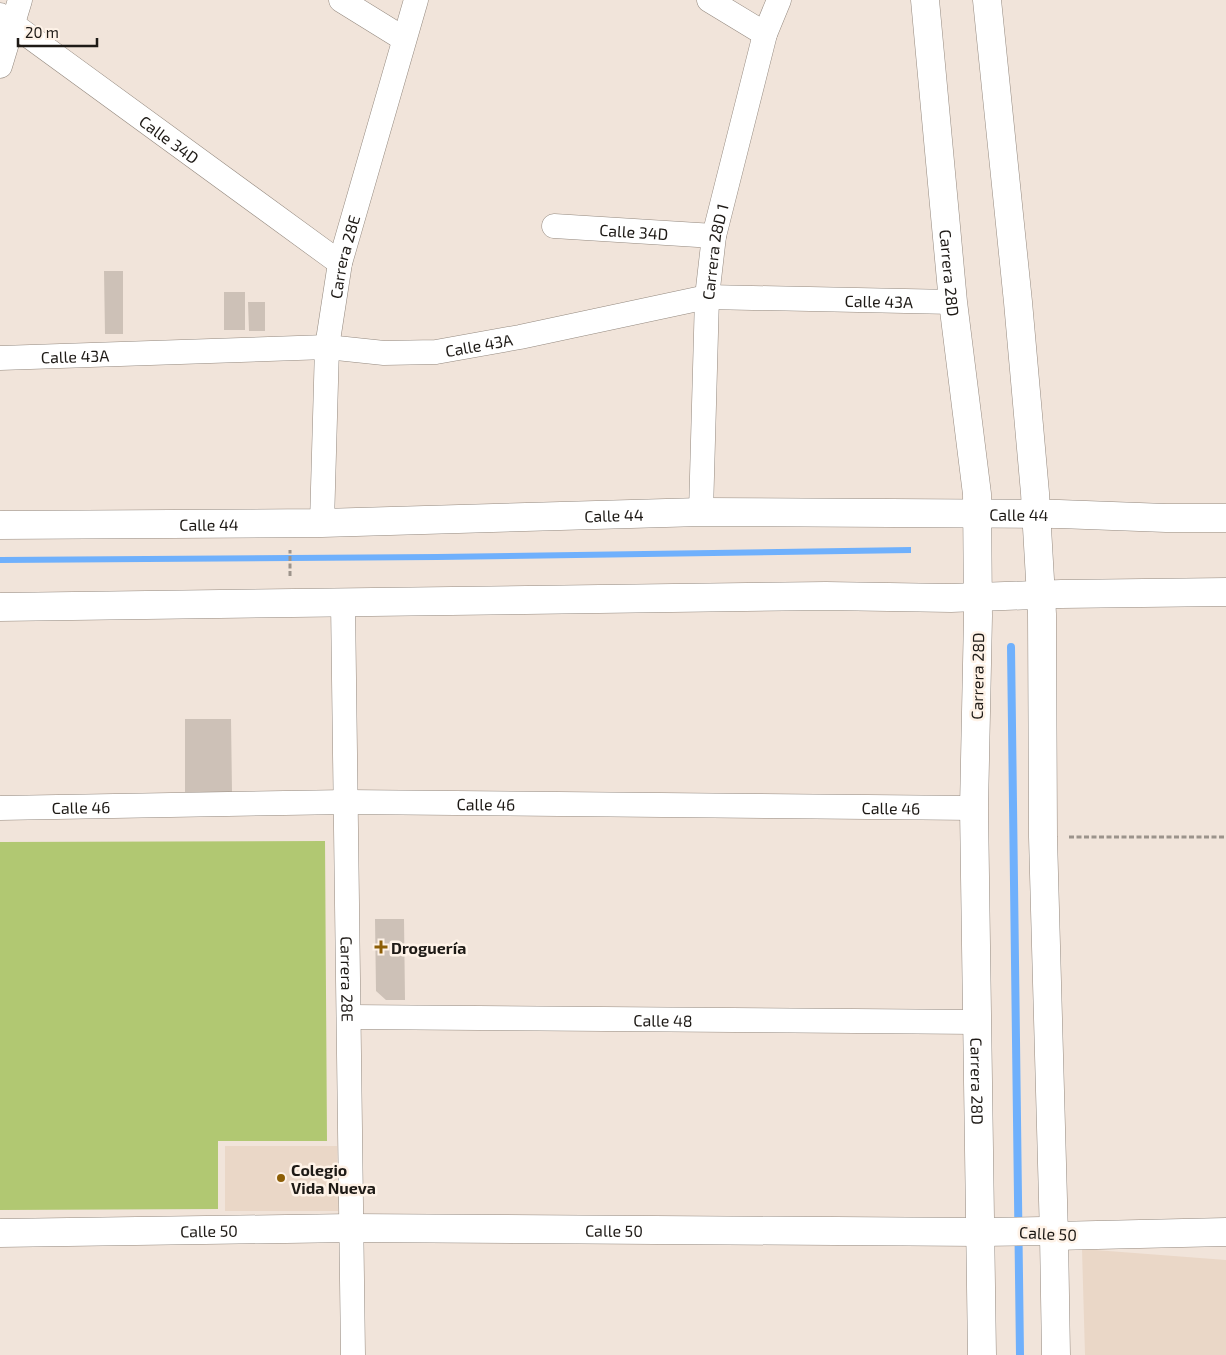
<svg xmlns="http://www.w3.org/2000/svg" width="1226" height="1355" font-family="'Exo 2',sans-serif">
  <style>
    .built { fill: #ead7c7 }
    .green { fill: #b1c872 }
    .water { fill: #6fb0fc }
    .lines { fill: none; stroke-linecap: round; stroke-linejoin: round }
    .stream { stroke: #6fb0fc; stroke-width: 8 }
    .building { fill: #cdc1b7 }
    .minor-casing { stroke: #94897f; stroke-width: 25 }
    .tertiary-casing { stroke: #94897f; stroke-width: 29 }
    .secondary-casing { stroke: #94897f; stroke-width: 29 }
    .path { stroke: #9c938b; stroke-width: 3; stroke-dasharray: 5 2.5; stroke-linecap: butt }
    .minor { stroke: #fff; stroke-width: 24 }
    .tertiary { stroke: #fff; stroke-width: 28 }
    .secondary { stroke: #fff; stroke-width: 28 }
    .poi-dot { fill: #8d5e06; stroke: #fef2e7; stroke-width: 2 }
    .labels { text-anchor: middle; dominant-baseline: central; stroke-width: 5; stroke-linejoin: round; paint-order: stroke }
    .street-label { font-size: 16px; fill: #1e1a16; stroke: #fef2e7 }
    .poi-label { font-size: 16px; font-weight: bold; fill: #1e1a16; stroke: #fef2e7; text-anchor: start }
  </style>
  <rect width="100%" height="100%" fill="#f1e4da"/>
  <path class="built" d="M225 1146H337L338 1211H225Z
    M1082 1249 1226 1260V1355H1085Z"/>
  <path class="green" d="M325 841 327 1141H218V1209L0 1210V842Z"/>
  <path class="water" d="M911 547V553L437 560 0 563V557L437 554Z"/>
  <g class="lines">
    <path class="stream" d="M1011 647 1020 1355"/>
  </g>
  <path class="building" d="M104 271H123V334H105Z
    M224 292H245V330H224Z
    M248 302H265V331H249Z
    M185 719H231L232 792H185Z
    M375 919H404L405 1000H386L376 991Z"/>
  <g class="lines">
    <g class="minor-casing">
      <g id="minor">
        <path d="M341 0 404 39"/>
        <path d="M709 0 765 34"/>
        <path id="s1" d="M0 15 340 263"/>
        <path d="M0 66 20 0"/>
        <path id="s2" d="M554 226 714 236"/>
        <path id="s3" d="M0 358 327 347 384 353 436 352 520 337 707 297 953 302"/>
        <path id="s4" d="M701 512 707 297 714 236 765 34 779 0"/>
        <path id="s5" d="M322 523 327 347 340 263 416 0"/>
        <path id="s6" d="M343 603 353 1355"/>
        <path id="s7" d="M0 808 346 802 974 808"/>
        <path id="s8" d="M349 1017 977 1022"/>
      </g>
    </g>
    <g class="tertiary-casing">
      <g id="tertiary">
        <path id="s9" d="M925 0 953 302 977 494 978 616 974 808 982 1355"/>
        <path d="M987 0 1018 302 1035 493 1042 614 1043 837 1054 1236 1056 1355"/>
        <path id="s10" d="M0 1233 351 1228 980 1232 1043 1231 1054 1236 1226 1232"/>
      </g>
    </g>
    <g class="secondary-casing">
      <g id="secondary">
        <path id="s11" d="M0 525 322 523 701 512 1059 514 1166 518H1226"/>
        <path d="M0 607 826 596 951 598 1061 594 1226 592"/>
      </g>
    </g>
    <path class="path" d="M290 576V550
      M1069 837H1226"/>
    <use href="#minor" class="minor"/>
    <use href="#tertiary" class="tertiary"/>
    <use href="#secondary" class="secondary"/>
  </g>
  <g class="poi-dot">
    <path d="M378.5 939.5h5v5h5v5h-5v5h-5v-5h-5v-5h5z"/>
    <circle cx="281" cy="1178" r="5"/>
  </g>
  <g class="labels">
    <g class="street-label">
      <text stroke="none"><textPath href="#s1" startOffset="210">Calle 34D</textPath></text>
      <text stroke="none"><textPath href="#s2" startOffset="80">Calle 34D</textPath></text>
      <text stroke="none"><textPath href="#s4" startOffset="261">Carrera 28D 1</textPath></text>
      <text stroke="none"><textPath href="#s5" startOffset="268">Carrera 28E</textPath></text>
      <text stroke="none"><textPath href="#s9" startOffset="274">Carrera 28D</textPath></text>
      <text stroke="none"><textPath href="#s3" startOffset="885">Calle 43A</textPath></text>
      <text stroke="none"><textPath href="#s3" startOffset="480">Calle 43A</textPath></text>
      <text stroke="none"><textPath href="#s3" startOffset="75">Calle 43A</textPath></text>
      <text stroke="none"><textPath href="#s11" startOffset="614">Calle 44</textPath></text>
      <text stroke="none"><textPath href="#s11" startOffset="1019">Calle 44</textPath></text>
      <text stroke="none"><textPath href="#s11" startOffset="209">Calle 44</textPath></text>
      <text transform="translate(977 676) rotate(-89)">Carrera 28D</text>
      <text stroke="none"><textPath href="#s7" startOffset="486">Calle 46</textPath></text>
      <text stroke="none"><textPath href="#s7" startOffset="81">Calle 46</textPath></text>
      <text stroke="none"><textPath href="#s7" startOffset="891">Calle 46</textPath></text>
      <text stroke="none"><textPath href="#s6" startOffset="376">Carrera 28E</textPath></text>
      <text stroke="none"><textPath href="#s8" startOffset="314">Calle 48</textPath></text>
      <text stroke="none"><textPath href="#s9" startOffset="1084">Carrera 28D</textPath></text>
      <text stroke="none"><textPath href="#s10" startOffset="209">Calle 50</textPath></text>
      <text stroke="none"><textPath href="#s10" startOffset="614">Calle 50</textPath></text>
      <text transform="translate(1048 1233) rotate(3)">Calle 50</text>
    </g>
    <g class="poi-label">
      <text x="391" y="947">Droguería</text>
      <text x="291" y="1169">Colegio<tspan x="291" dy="18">Vida Nueva</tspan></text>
    </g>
  </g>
  <path d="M18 38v8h79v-8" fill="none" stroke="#1e1a16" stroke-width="2.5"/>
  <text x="25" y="38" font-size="15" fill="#1e1a16" stroke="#fef2e7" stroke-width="4" paint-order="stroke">20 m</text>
</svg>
